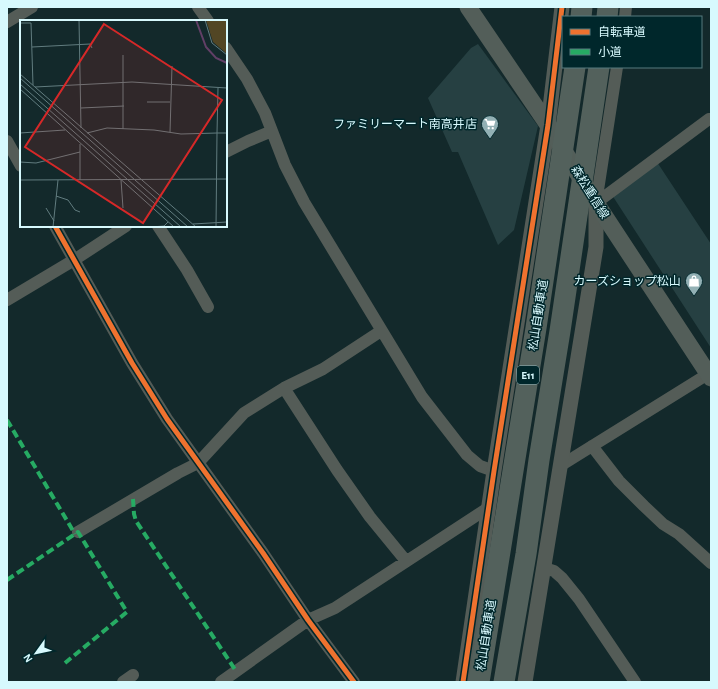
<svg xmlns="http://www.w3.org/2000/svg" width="718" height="689" font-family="'Alegreya Sans','Noto Sans JP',sans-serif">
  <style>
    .building { fill: #264042 }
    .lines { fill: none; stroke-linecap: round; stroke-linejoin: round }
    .minor { stroke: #545c57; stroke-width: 12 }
    .tertiary { stroke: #545c57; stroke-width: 15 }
    .secondary { stroke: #535e59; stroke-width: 17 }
    .motorway { stroke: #53615c; stroke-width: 21 }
    .quiet { stroke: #26ab63; stroke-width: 4; stroke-dasharray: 8 4; stroke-linecap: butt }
    .cycleway-casing { stroke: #00272b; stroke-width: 8 }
    .cycleway { stroke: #ef722f; stroke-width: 5 }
    .labels { text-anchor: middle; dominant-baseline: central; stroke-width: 3; stroke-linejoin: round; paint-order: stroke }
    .shield { fill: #00272b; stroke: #96babe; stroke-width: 1 }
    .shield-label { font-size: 11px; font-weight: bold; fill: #d7f9fd }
    .poi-label { font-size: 12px; fill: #d7f9fd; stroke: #00272b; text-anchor: end }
    .street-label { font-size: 12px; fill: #d7f9fd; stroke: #00272b }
    .inset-river { fill: none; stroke: #613f66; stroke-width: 2 }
    .inset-road { fill: none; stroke: #617c7f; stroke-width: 1 }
    .view { fill: #d62828; fill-opacity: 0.15; stroke: #d62828; stroke-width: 2 }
    .inset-edge { fill: none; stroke: #d7f9fd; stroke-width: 2 }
  </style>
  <rect width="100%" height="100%" fill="#13292b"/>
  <path class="building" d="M478 44 538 126 514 230 498 245 458 152H452L428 98 471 48Z
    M657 162 711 244V348L612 195Z"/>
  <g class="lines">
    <path class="minor" d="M198 7 208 21
      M625 17 626 7
      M7 22 32 7
      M226 48 247 79 265 113 285 165 304 202 422 397 467 455 480 466 494 471
      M7 141 21 166
      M226 152 248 141 272 131
      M596 203 709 119
      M596 203 617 67
      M55 226 132 363 167 419 263 553 308 620 354 682
      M158 226 187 270 208 307
      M7 300 74 260 126 226
      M284 388 337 470 370 517 406 561
      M592 446 619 481 644 506 663 524 679 534 711 563
      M560 466 708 374
      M78 532 178 473 198 463 244 413 284 388 323 369 381 331
      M544 568 554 571 562 578 579 599 635 682
      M123 682 133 675
      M221 682 308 620 335 608 488 508"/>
    <path class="tertiary" d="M463 682 494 471 548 125 562 7
      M525 682 596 247V203"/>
    <path class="secondary" d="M468 7 548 125 596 203 711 378"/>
    <path class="motorway" d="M581 17 582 7
      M607 17 608 7
      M479 682 536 328 575 67
      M504 682 526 554 539 460 560 331 599 67"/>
    <path class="quiet" d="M7 420 75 534
      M133 499 134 514 136 521 236 671
      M7 580 78 532 127 612 65 663"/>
    <g class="cycleway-casing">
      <path id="cycleway" d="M55 226 132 363 167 419 263 553 308 620 354 682
        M463 682 494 471 548 125 562 7"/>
    </g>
    <use href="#cycleway" class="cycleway"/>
  </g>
  <defs>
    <g id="supermarket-pin" transform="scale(0.9)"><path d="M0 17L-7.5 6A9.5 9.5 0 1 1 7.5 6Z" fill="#92b0b4" stroke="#00272b"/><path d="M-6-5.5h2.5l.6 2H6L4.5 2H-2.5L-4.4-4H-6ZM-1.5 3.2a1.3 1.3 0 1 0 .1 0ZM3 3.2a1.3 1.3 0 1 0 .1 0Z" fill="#fff"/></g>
    <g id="shop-pin" transform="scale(0.9)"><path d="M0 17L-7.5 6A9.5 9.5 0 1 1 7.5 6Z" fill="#92b0b4" stroke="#00272b"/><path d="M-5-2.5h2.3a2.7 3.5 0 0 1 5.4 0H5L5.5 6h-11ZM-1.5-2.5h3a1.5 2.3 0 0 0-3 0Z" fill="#fff"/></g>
  </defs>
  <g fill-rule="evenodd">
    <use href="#supermarket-pin" x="490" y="124"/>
    <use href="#shop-pin" x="694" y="281"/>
  </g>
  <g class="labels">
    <rect class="shield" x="517" y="366" width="22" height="18" rx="3"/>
    <g class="shield-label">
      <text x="528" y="375">E11</text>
    </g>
    <g class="poi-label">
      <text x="477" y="124">ファミリーマート南高井店</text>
      <text x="681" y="281">カーズショップ松山</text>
    </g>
    <g class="street-label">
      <text transform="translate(590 192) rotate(58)">森松重信線</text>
      <text transform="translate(538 315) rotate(-81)">松山自動車道</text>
      <text transform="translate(486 635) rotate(-81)">松山自動車道</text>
    </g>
  </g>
  <g transform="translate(20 20)">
    <rect width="207" height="207" fill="#13292b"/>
    <path d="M186 0H207V34L193 22Z" fill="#524624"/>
    <path class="inset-river" d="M176 0 186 27 196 38 207 43"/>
    <path class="inset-road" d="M59 0 61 108M185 0 192 23 207 35M0 3H11L13 65M12 27 70 24 72 28M103 35V109M0 54 176 207M0 58 168 207M0 64 161 207M15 67 112 62 207 68M198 68 197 113H207M0 69 154 207M127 82H150M61 88 104 86M150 112 152 46M0 113 45 110M67 113 87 108 134 110 161 114 197 113 196 207M0 142 16 143 60 132M0 160 207 159M60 160V124M101 160 103 188M36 176 48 180 55 190 60 192M26 188 34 201M173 204 207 202M33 207 38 160M131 207 144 206 148 202"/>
    <path class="view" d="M84 4 202 80 123 203 5 127Z"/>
    <rect width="207" height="207" class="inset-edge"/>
  </g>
  <rect width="718" height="689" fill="none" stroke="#d7f9fd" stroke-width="16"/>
  <rect x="562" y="16" width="140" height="52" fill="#00272b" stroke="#567b7f"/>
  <rect x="570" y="29" width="20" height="6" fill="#ef722f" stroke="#567b7f"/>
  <text x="598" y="36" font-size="12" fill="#d7f9fd">自転車道</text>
  <rect x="570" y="49" width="20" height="6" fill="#26ab63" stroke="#567b7f"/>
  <text x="598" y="56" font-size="12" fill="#d7f9fd">小道</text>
  <g transform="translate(36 653) rotate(237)" stroke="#00272b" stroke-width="3" paint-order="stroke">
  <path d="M0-3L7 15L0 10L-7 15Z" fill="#d7f9fd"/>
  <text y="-6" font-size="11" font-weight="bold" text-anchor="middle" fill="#d7f9fd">N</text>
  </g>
</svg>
